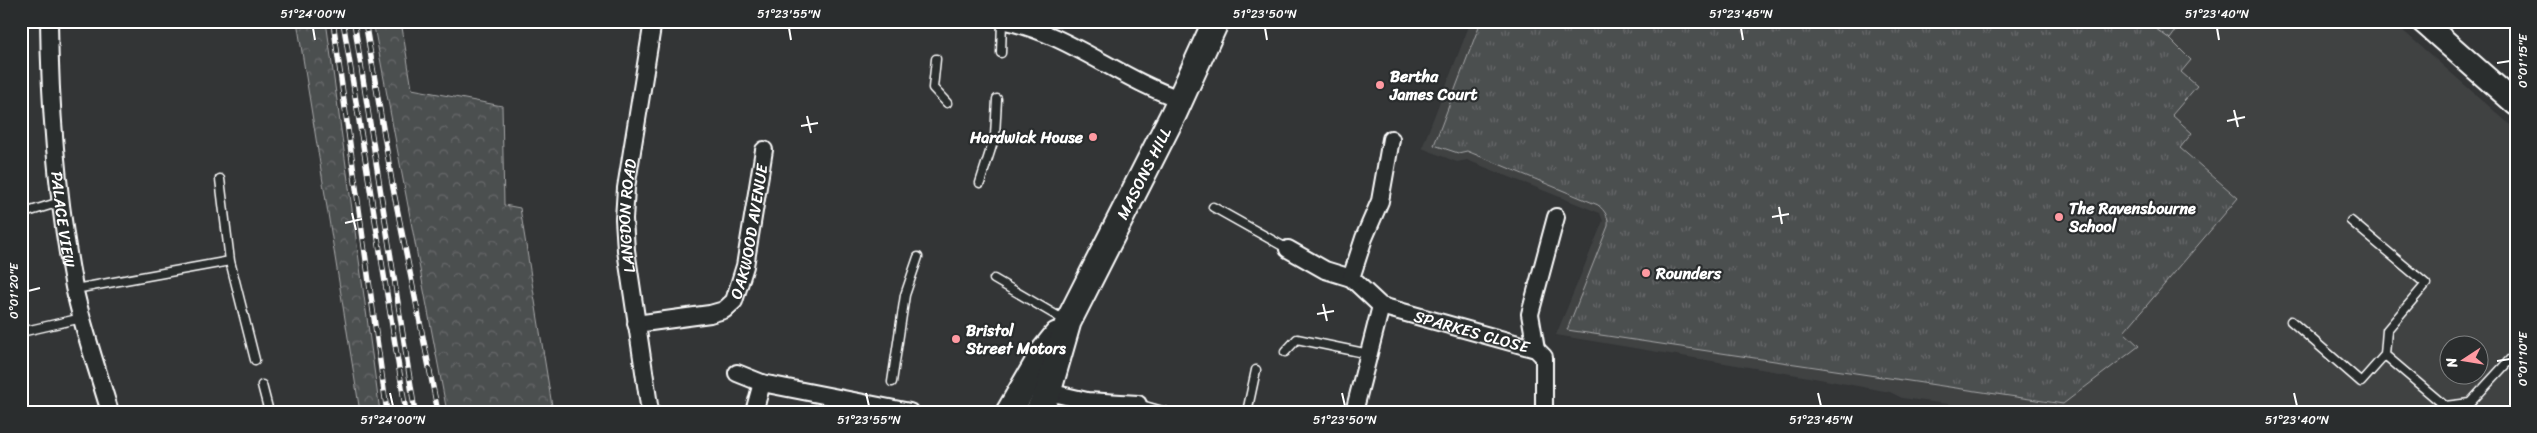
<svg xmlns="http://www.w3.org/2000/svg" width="2537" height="433" font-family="Sriracha,sans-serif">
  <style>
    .built { fill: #404243; fill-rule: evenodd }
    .grass { fill: #4c4f50; stroke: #a6a7a8 }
    .forest { fill: url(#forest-crowns); stroke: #a6a7a8 }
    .park { fill: url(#park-tufts); stroke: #a6a7a8 }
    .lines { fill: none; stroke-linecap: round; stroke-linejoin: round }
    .service-casing { stroke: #fff; stroke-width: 11 }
    .minor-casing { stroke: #fff; stroke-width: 20 }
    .secondary-casing { stroke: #fff; stroke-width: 26 }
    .primary-casing { stroke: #fff; stroke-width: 29 }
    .service { stroke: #2a2d2e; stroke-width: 8 }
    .minor { stroke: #2a2d2e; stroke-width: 16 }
    .secondary { stroke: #2a2d2e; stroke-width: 22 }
    .primary { stroke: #2a2d2e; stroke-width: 25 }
    .rail-casing { stroke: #fff; stroke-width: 5.5 }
    .rail { stroke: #2a2d2e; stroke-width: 4; stroke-dasharray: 11; stroke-linecap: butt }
    .ticks { fill: none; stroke: #fff; stroke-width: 2 }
    .poi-dot { fill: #ff9aa2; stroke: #2a2d2e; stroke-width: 2 }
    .labels { text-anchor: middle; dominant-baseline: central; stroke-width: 4.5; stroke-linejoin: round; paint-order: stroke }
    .poi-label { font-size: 16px; font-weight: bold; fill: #fff; stroke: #2a2d2e; text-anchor: start }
    .street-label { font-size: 16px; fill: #fff; stroke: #2a2d2e }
    .neatline { fill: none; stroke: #fff; stroke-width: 2 }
    .ticks-label { font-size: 12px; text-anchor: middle; fill: #fff }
  </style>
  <defs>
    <pattern id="forest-crowns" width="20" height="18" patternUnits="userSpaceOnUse" patternTransform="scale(1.25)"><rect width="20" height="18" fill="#4c4f50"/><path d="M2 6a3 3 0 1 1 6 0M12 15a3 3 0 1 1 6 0" fill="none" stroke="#67696a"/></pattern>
    <pattern id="park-tufts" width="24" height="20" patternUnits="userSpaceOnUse" patternTransform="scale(1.25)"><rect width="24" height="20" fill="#4c4f50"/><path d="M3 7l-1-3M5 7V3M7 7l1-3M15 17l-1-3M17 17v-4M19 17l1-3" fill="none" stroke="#67696a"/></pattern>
  </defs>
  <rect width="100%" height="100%" fill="#333536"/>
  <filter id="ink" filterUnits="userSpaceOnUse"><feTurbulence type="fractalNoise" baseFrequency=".02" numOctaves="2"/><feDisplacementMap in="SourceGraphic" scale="10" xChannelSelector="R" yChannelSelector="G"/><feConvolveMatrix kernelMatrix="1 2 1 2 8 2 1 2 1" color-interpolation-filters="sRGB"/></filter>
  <g filter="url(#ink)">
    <path class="built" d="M1471 21H2392L2516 130V412H2008L1902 398 1890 392 1803 376 1556 335 1603 221 1600 213 1467 160 1457 162 1422 148ZM2450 346H2480V376H2450Z"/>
    <path class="grass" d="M2145 21H2183L2170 39Z"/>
    <path class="forest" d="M297 21H326L380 412H360Z
      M373 21H401L412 89 502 106 504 205 520 208 553 412H447Z"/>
    <path class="park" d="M1481 21H2145L2170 39 2191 60 2181 72 2197 86 2172 115 2192 133 2180 148 2238 198 2124 332 2139 346 2063 404 1567 330 1608 226C1609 217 1605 211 1598 205L1467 151 1458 153 1434 145Z"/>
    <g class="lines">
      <g class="service-casing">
        <path id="service" d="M1001 53 1002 21
          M936 59 933 88 947 103
          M220 179 230 261 255 360
          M980 183 995 136 997 99
          M1213 207 1288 249
          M21 214 60 202
          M2351 221 2426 284 2387 330 2385 355
          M994 279 1066 321
          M75 289 230 261
          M2291 321 2361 382 2385 355 2445 406 2470 403 2516 353
          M21 332 82 318
          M1285 352 1297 339 1369 354
          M892 382 905 295 918 257
          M262 385 269 412
          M1138 404 1166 412
          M1247 412 1256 370"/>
      </g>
      <g class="minor-casing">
        <g id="minor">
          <path id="s1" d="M49 21C50 110 57 199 74 287 83 329 98 371 110 412"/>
          <path d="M1005 21C1069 34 1119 79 1180 99"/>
          <path id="s2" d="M1288 249 1325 270 1351 278 1381 306 1536 349 1544 357V412"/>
          <path d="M1351 278 1364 238 1380 201 1391 139"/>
          <path id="s3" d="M636 324 710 314 724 310 734 301 745 266 764 150"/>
          <path d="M1536 349 1530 314 1556 217"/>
          <path d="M737 373 762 383"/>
          <path d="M1048 392 1087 401 1138 404"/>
          <path id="s4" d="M650 412 626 250 624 219 626 188 653 21"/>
          <path d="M754 412 762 383 910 412"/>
          <path d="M1354 412 1381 306"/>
        </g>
      </g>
      <g class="secondary-casing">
        <path id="secondary" d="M2422 21 2516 104"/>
      </g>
      <g class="primary-casing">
        <g id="primary">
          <path d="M1009 412 1045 350 1057 335"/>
          <path id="s5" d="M1038 412 1048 392 1068 322 1174 113 1216 21"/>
        </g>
      </g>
      <use href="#service" class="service"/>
      <use href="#minor" class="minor"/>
      <use href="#secondary" class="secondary"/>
      <use href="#primary" class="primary"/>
      <g class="rail-casing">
        <path id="rail" d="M333 21 387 412
          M343 21 406 412
          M354 21 415 412
          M365 21 393 188 438 412"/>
      </g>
      <use href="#rail" class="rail"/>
    </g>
  </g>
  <path class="ticks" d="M313 28 315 40M789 28 791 40M1265 28 1267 40M1741 28 1743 40M2217 28 2219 40M2497 63 2510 61M2234 110 2238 127M807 116 811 133M2227 121 2245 117M801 126 818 123M1779 207 1782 224M352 213 356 230M1772 217 1789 214M345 223 362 219M28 291 40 288M1323 304 1327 321M1317 314 1334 311M2497 361 2510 359M390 393 393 406M866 393 869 406M1342 393 1345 406M1818 393 1821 406M2294 393 2297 406"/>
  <g class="poi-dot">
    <circle cx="1380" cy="85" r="5"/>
    <circle cx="1093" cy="137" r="5"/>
    <circle cx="2059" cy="217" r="5"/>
    <circle cx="1646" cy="273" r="5"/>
    <circle cx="956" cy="339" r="5"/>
  </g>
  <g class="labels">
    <g class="poi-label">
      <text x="1390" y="76">Bertha<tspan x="1390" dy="18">James Court</tspan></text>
      <text x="1083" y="137" text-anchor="end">Hardwick House</text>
      <text x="2069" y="208">The Ravensbourne<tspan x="2069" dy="18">School</tspan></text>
      <text x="1656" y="273">Rounders</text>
      <text x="966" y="330">Bristol<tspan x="966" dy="18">Street Motors</tspan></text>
    </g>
    <g class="street-label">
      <text stroke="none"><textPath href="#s5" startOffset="262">MASONS HILL</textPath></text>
      <text stroke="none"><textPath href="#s4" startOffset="198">LANGDON ROAD</textPath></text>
      <text stroke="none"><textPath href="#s1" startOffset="199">PALACE VIEW</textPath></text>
      <text stroke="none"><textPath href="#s3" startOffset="174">OAKWOOD AVENUE</textPath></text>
      <text stroke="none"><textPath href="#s2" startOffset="205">SPARKES CLOSE</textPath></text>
    </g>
  </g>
  <rect width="2537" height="433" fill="none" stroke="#2a2d2e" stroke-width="55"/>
  <g transform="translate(2464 360) rotate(258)"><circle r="24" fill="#2a2d2e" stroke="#7f8182"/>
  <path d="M0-4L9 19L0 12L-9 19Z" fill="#ff9aa2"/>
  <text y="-8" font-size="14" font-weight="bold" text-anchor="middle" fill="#ffffff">N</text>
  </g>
  <rect x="28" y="28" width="2482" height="378" class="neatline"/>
  <g class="ticks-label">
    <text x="313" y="18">51°24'00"N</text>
    <text x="789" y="18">51°23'55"N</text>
    <text x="1265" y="18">51°23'50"N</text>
    <text x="1741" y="18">51°23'45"N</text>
    <text x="2217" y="18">51°23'40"N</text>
    <text transform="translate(2523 61) rotate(-90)" y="4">0°01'15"E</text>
    <text transform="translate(14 291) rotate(-90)" y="4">0°01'20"E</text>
    <text transform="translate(2523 359) rotate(-90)" y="4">0°01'10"E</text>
    <text x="393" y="424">51°24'00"N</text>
    <text x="869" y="424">51°23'55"N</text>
    <text x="1345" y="424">51°23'50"N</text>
    <text x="1821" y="424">51°23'45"N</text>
    <text x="2297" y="424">51°23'40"N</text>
  </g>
</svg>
